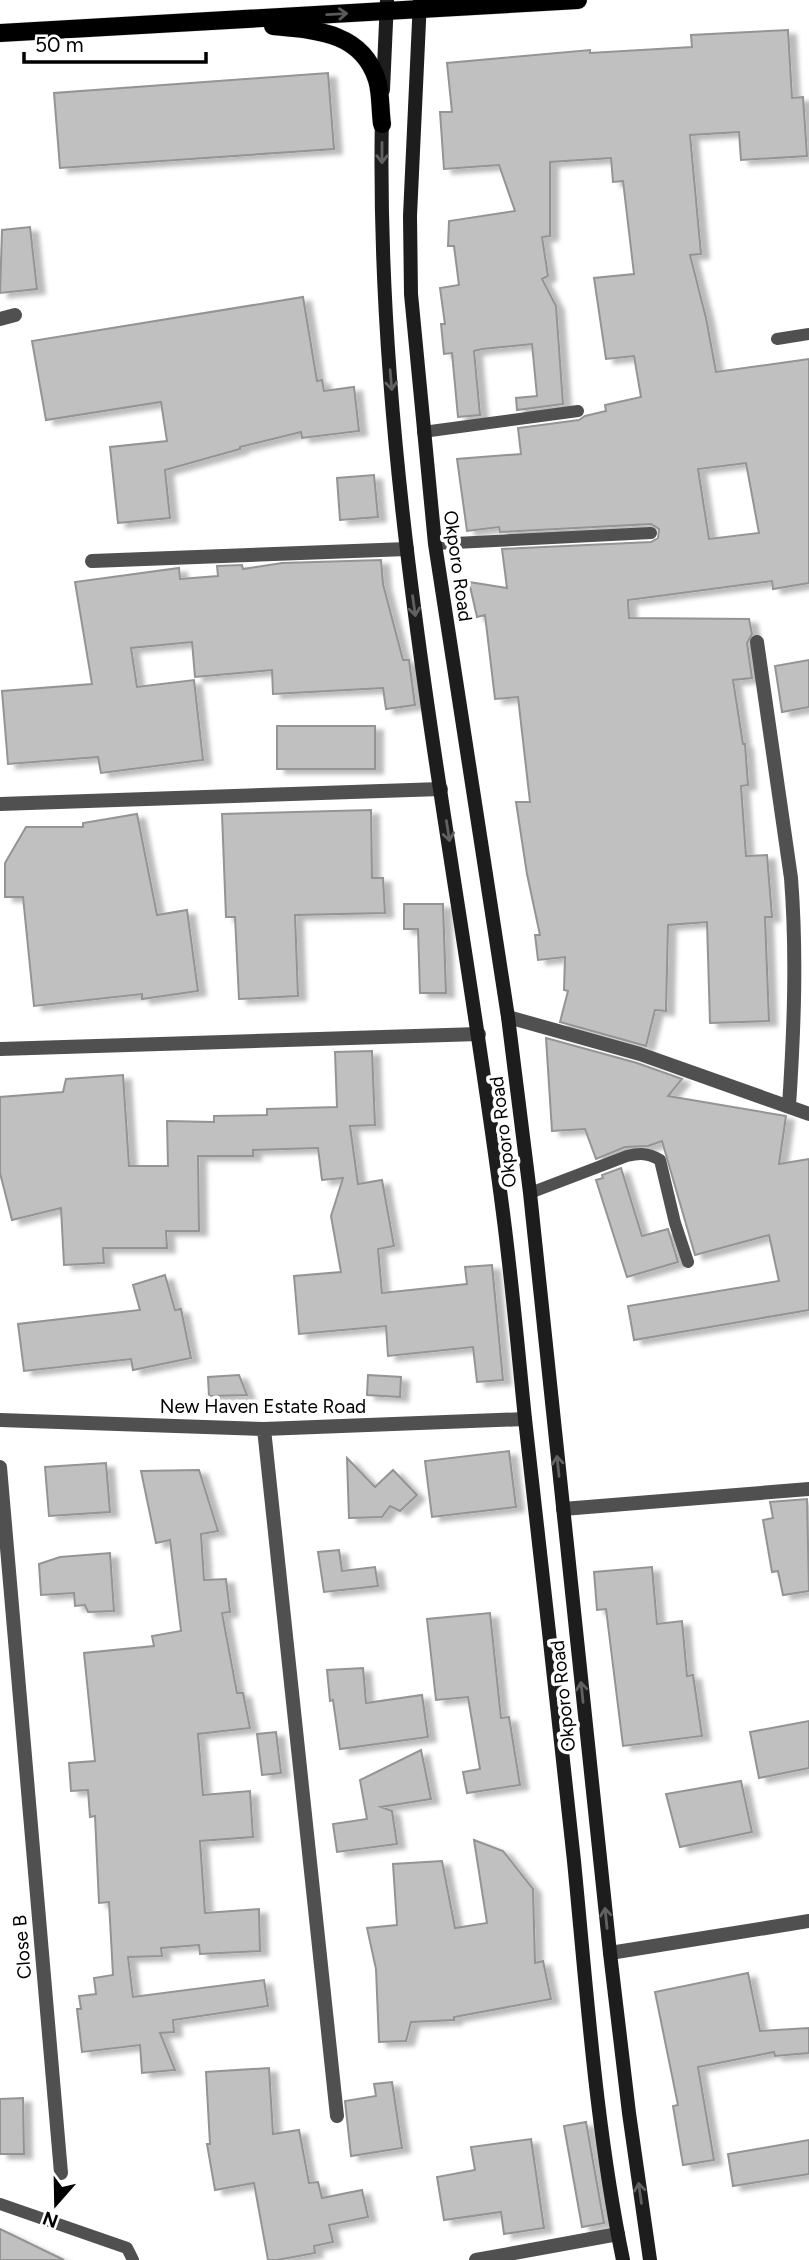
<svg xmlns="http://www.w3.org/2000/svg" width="809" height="2260" font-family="Figtree,sans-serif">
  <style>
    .building { fill: #c0c0c0; stroke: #949494; stroke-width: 2; fill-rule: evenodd; filter: url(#shadow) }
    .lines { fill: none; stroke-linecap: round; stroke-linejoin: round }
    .primary-casing { stroke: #dbdbdb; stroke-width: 19 }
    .lane { stroke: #505050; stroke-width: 12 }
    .street { stroke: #505050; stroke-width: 14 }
    .secondary { stroke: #1d1d1d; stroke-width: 14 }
    .primary { stroke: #000; stroke-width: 18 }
    .oneway { stroke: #595959 }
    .oneway2 { stroke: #616161 }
    .labels { text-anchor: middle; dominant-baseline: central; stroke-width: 7; stroke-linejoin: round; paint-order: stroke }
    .street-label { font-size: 19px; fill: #000; stroke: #fff }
  </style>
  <defs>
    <filter id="shadow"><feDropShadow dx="8" dy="4.5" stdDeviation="2" flood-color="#0004"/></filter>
  </defs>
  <rect width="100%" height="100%" fill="#fff"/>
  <path class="building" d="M788 30 792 98 803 97 807 156 741 160 739 132 690 135 701 254 690 255 706 318 716 372 809 359V583L773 589 772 581 628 600 629 618 749 619 752 634 747 643 752 678 733 680 743 744H745L748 785 741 786 746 856 767 855 772 917H765L769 1021 710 1023 707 922 668 925 666 1011 655 1010 646 1046 560 1022 568 991 564 990 565 957 538 960 535 935H540L527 874 516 802H530L518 697 495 699 485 615 477 617 469 582 507 588 502 549 651 542 658 538 659 529 651 524 500 532 499 527 467 531 457 459 521 454 518 428 579 420 585 416 606 411 605 405 641 397 634 356 606 359 594 278 634 274 623 181 613 182 611 158 550 162V236L542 237 548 276 542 279 556 306 563 404 517 410 516 398 537 396 532 344 482 349 474 351 480 415 458 417 452 353 444 354 441 324H445L440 288 459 285 454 246H448L449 221 515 211 499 165 444 169 440 112H452L447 63 590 50V53L692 47 691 35ZM746 463 759 533 709 539 698 469Z
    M328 73 334 149 60 168 54 93Z
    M30 227 37 289 0 293 2 230Z
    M303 297 317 381 322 380 324 391 354 387 359 431 302 438 301 432 240 447V449L165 470 170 518 118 523 110 447 167 441 161 402 46 420 32 341Z
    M374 475 378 517 340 520 337 478Z
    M381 560 383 584 403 660H409L415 705 386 709 383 688 273 694 272 670 195 677 192 642 131 648 137 687 194 680 203 760 101 773 98 757 8 764 2 691 92 684 75 582 179 568 180 579 218 576 217 566 242 565 243 569 282 563Z
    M809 660V707L782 712 775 666Z
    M277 726H375V769H277Z
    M371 810 372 878H383L385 913 295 915 298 996 239 999 235 917H226L222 814Z
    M137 814 157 915 187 910 198 991 142 999V994L34 1006 23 897H5V863L26 827H83V823Z
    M404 904H443L446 993H420L418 929H404Z
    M546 1038 637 1063 682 1079 668 1096 786 1116 779 1164 809 1159V1310L634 1340 628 1306 779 1281 769 1235 695 1255 662 1141 648 1146 625 1147 596 1159 585 1129 552 1131Z
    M372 1051 375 1125 350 1126 358 1184 382 1180 394 1246 378 1249 382 1293 467 1284 465 1267 492 1265 503 1380 477 1382 473 1347 388 1356 386 1326 299 1334 294 1276 341 1272 331 1216 343 1178 322 1180 318 1148 253 1150V1156H198L199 1231H166L167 1248H103L104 1263 64 1265 61 1208 12 1220 0 1173V1097L63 1092 66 1079 123 1075 129 1166H168L167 1121 214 1122V1116L267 1115V1109L337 1107 335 1052Z
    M621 1168 642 1236 668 1229 678 1262 627 1277 596 1180 603 1178 602 1175Z
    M165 1275 175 1310 181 1309 191 1358 133 1370 131 1359 24 1371 18 1324 140 1310 133 1285Z
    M239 1375 247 1395 209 1396 208 1377Z
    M368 1375 401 1377 400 1397 367 1395Z
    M509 1451 516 1507 432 1517 425 1461Z
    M347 1458 375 1487 393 1470 417 1495 400 1511 390 1506 382 1517 349 1518Z
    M106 1463 110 1512 49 1516 45 1467Z
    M199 1470 218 1531 201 1534 204 1580 226 1579 230 1612 222 1613 237 1693H243L250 1728 198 1734 203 1795 250 1791 253 1837 200 1841 205 1913 259 1909 260 1951 200 1954 199 1945 161 1948 162 1956 128 1957 133 1997 264 1980 268 2006 173 2020 174 2032 160 2033 175 2070 142 2073 140 2045 82 2052 77 2009H81L79 1996 96 1994 94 1978 113 1975 109 1902 99 1903 95 1816 90 1817 88 1790 71 1791 69 1763 95 1761 84 1653 154 1646 152 1636 181 1631 170 1540 156 1543 141 1471Z
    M807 1499 809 1591 783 1595 778 1571 772 1572 763 1520 773 1518 770 1502Z
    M339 1550 342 1571 375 1567 378 1586 324 1592 318 1552Z
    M110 1553 114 1611 88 1612 85 1605 75 1606 74 1593 41 1595 39 1564 60 1557Z
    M652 1567 657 1624 682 1621 687 1676 693 1675 702 1736 623 1746 606 1609 597 1610 594 1572Z
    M490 1613 501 1718 509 1717 520 1785 467 1793 463 1772 480 1769 468 1697 436 1700 427 1619Z
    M363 1668 366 1703 422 1695 428 1737 340 1749 333 1700 330 1701 327 1670Z
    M809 1721V1768L759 1778 750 1732Z
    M276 1732 281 1773 262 1775 257 1734Z
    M421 1750 431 1799 381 1807 392 1811 397 1844 337 1852 333 1824 367 1819 360 1780Z
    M741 1781 752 1832 680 1847 666 1794Z
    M474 1840 503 1851 533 1889 535 1963 543 1961 551 1999 454 2017V2020L411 2022 406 2041 379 2042 376 1969 367 1928 397 1925 393 1864 442 1861 455 1928 487 1923Z
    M748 1973 760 2031 809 2028V2053L775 2056 774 2052 698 2067 714 2160 683 2165 673 2106 678 2105 655 1992Z
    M269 2068 273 2134 299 2130 309 2183 318 2182 322 2198 362 2190 368 2217 329 2225 333 2242 314 2246 315 2253 277 2260H268L254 2183 215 2190 207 2144H210L206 2072Z
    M392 2082 402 2148 351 2156 345 2101 376 2096 374 2084Z
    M23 2098 24 2154H0V2099Z
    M586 2122 604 2223 582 2227 564 2126Z
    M531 2139 544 2228 504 2234 501 2212 444 2220 437 2177 475 2170 471 2147Z
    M809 2140V2174L733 2186 728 2154Z
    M0 2229 64 2260H0Z"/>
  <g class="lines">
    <g class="primary-casing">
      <path id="primary" d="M273 26C316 30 362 32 377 80 381 93 380 110 382 124
        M0 33 578 0"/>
    </g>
    <path class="lane" d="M777 339 809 334
      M423 432 578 411
      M435 544 651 533
      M530 1193 627 1156C640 1153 648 1153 660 1160L675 1223 688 1262
      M0 2204 127 2248 133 2260"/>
    <path class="street" d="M0 319 15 315
      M92 561 407 549
      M757 642 791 878C797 955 794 1030 789 1106
      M0 804 441 789
      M508 1017 640 1054 809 1114
      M0 1049 479 1034
      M0 1420 264 1429 525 1419
      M264 1429 337 2116
      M0 1467 61 2173
      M563 1509 809 1489
      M610 1953 809 1921
      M476 2260 618 2234"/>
    <path class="secondary" d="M420 0 410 216 411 294 435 544 508 1017 530 1193 610 1953 629 2113 650 2260
      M383 90 387 0
      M382 114C374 484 456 848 503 1213 512 1282 518 1350 525 1419 541 1566 559 1714 574 1861 587 1994 596 2129 623 2260"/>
    <use href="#primary" class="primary"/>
  </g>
  <defs><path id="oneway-shaft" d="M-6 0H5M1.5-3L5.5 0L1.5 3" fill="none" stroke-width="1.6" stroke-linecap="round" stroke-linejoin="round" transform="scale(1.75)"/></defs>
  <use class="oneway" href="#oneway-shaft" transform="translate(337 14) rotate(-3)"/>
  <g class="oneway2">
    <use href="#oneway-shaft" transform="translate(382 153) rotate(90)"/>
    <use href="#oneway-shaft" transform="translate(391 380) rotate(85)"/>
    <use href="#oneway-shaft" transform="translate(414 606) rotate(82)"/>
    <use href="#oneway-shaft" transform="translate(448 831) rotate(81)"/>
    <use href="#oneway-shaft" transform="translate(558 1466) rotate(-96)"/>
    <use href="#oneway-shaft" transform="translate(582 1692) rotate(-96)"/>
    <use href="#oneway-shaft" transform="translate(606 1918) rotate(-96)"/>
    <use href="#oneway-shaft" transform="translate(640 2193) rotate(-98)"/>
  </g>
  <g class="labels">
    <g class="street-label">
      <text transform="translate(458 566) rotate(82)">Okporo Road</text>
      <text transform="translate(503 1132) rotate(-97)">Okporo Road</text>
      <text x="263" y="1406">New Haven Estate Road</text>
      <text transform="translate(563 1696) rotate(-96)">Okporo Road</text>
      <text transform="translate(22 1947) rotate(-95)">Close B</text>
    </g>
  </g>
  <g transform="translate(56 2204) rotate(200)" stroke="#ffffff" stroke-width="5" paint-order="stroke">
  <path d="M0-5L12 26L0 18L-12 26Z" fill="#000000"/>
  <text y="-10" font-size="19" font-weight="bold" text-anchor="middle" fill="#000000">N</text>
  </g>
  <path d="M24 52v10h182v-10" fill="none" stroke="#000000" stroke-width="3.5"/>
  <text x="35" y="52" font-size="21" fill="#000000" stroke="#ffffff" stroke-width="5" paint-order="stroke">50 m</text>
</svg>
